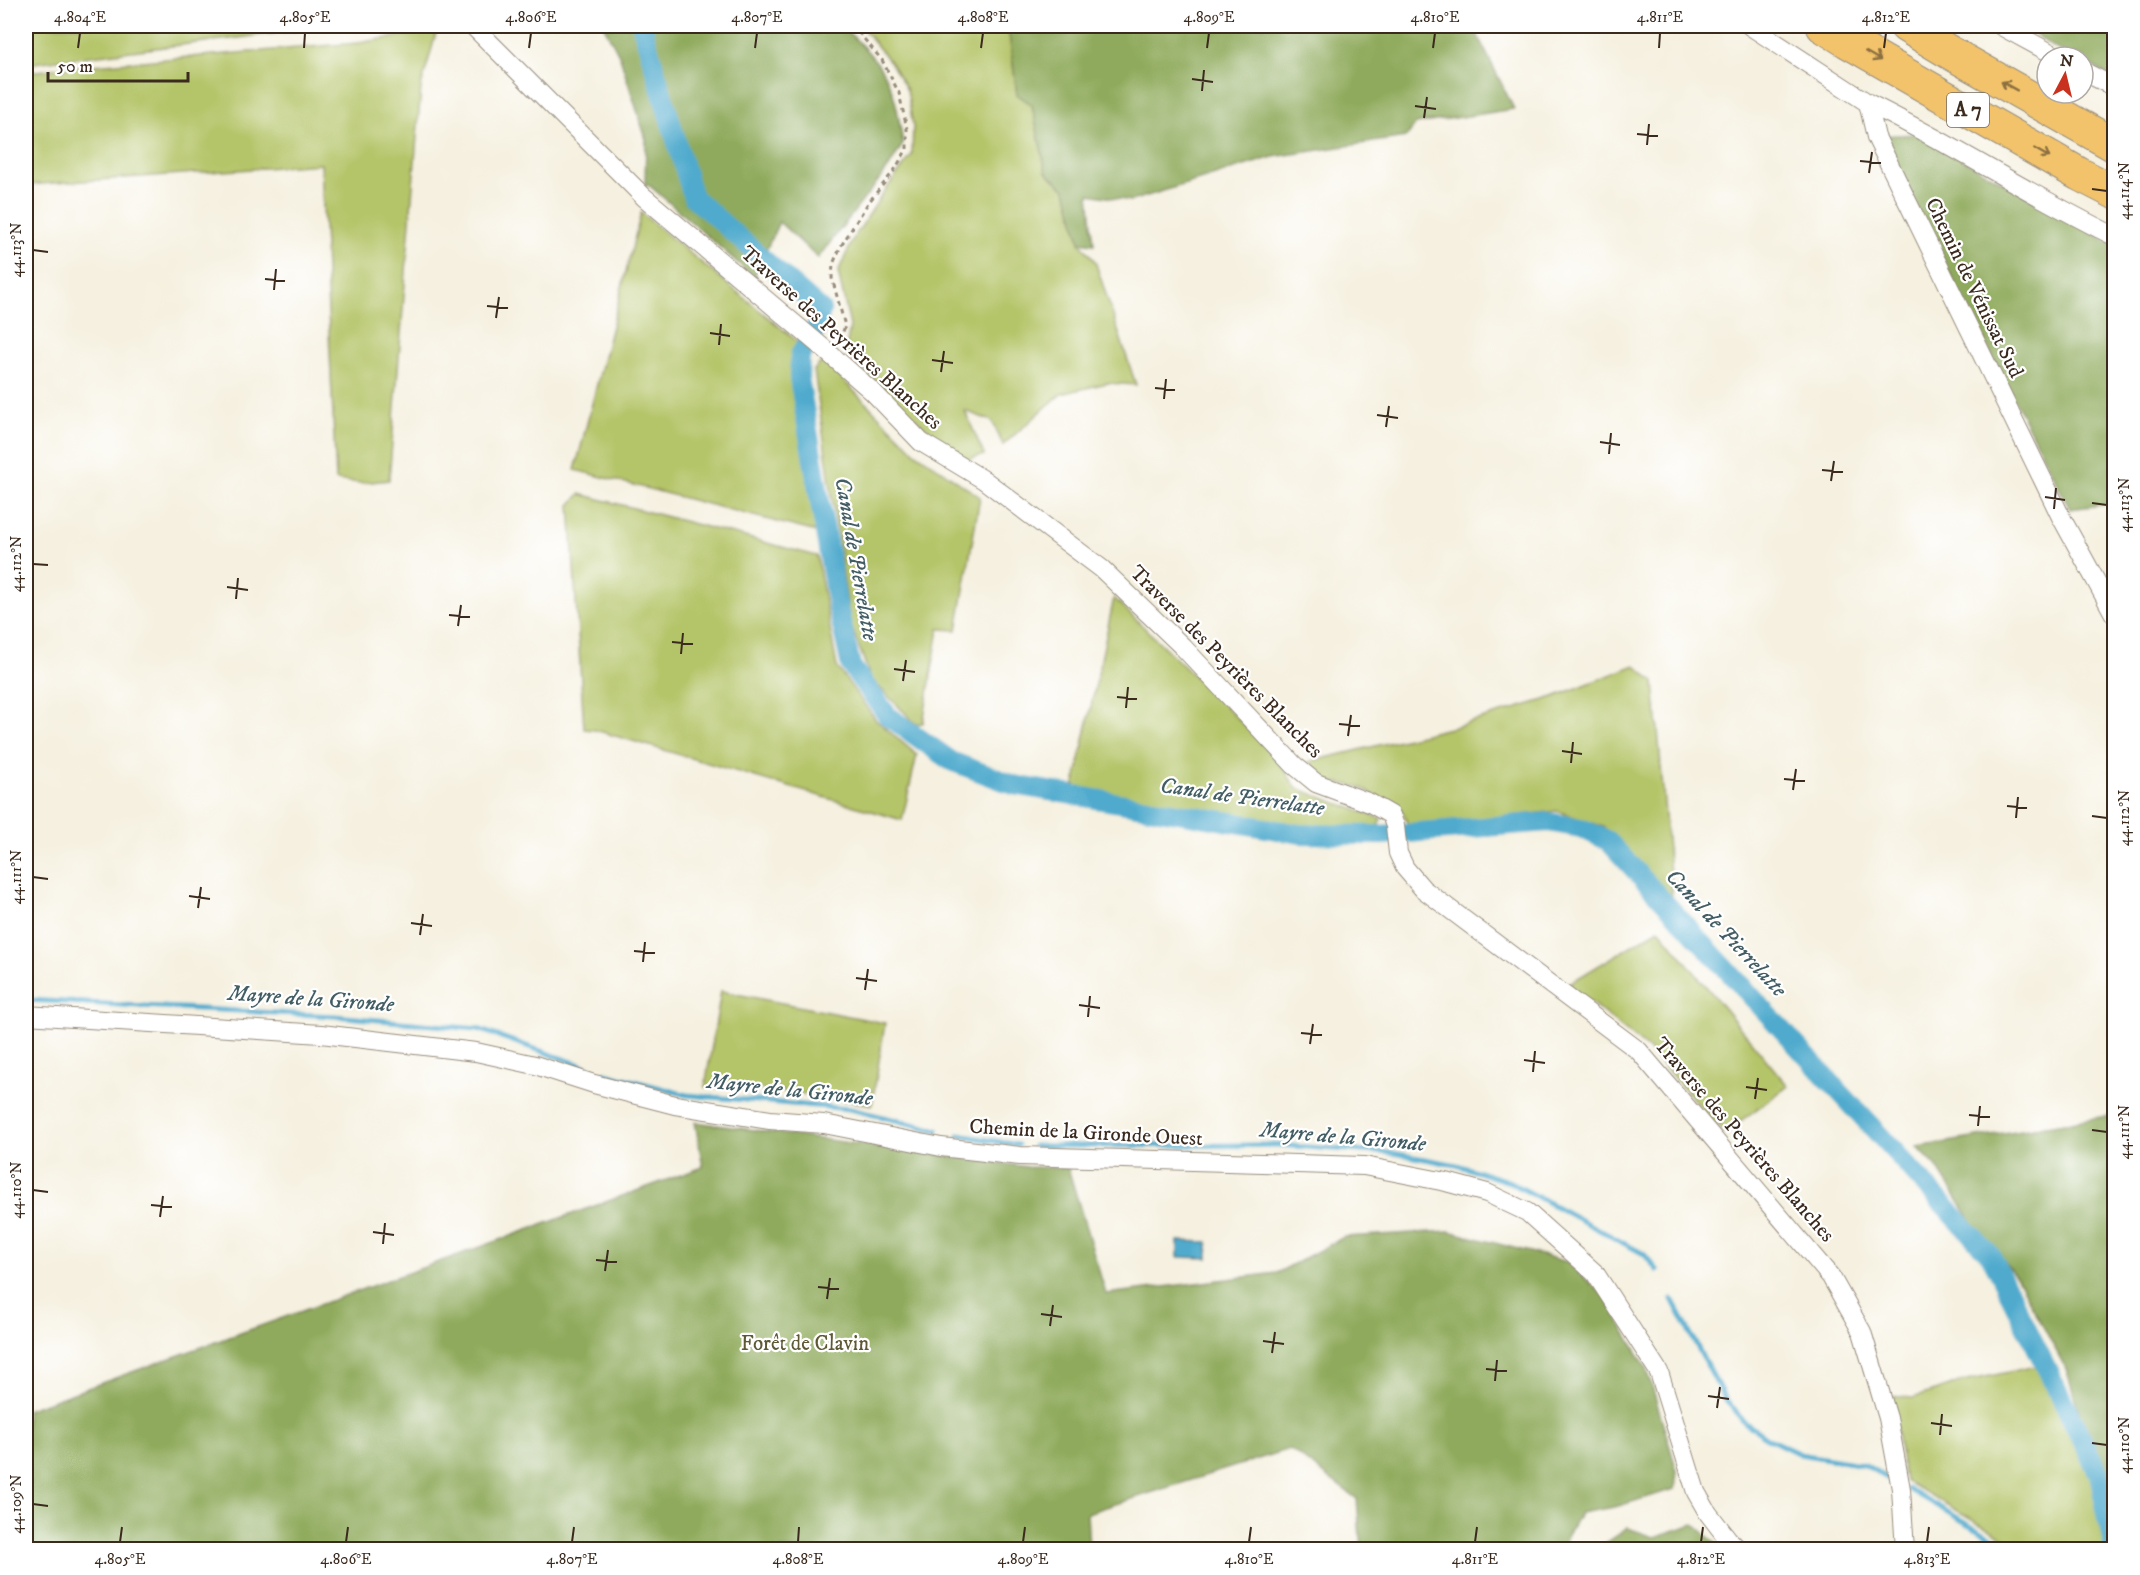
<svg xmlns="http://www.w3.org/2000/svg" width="2140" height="1575" font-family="'IM FELL DW Pica',serif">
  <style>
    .green { fill: #b4c467; stroke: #787742; stroke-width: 1.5 }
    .forest { fill: #8faa5c; stroke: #656a3d; stroke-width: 1.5 }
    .water { fill: #4faacd; stroke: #456a76; stroke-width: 1.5 }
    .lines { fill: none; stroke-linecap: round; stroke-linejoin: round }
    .stream { stroke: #4faacd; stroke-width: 5 }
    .canal { stroke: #4faacd; stroke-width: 20 }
    .street-casing { stroke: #988d7e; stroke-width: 20 }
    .highway-casing { stroke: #988d7e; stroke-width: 35 }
    .path { stroke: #988d7e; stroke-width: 3; stroke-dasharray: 4.5 4.5; stroke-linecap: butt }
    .street { stroke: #fff; stroke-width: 18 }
    .highway { stroke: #f2c36a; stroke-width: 33 }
    .oneway { stroke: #8d6f40 }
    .ticks { fill: none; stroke: #3b2a1e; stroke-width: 2 }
    .labels { text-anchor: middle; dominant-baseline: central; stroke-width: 4.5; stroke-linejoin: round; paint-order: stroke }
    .shield { fill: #fff; stroke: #766a62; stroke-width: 1.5 }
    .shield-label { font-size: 20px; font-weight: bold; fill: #3b2a1e }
    .street-label { font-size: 21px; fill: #3b2a1e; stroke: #fff }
    .park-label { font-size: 21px; fill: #5f5834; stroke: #fff }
    .water-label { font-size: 22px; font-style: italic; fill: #435d64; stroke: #fff }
    .neatline { fill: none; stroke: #3b2a1e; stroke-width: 2 }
    .ticks-label { font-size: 15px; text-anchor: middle; fill: #3b2a1e }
  </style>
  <rect width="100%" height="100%" fill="#fff"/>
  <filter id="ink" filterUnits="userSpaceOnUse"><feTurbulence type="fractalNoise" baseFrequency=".0167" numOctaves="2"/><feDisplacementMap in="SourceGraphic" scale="12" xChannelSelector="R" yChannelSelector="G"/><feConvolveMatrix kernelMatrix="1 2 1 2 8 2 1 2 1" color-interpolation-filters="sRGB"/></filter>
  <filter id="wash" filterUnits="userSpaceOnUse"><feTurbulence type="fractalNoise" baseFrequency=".008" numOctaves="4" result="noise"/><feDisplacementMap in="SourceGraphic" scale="24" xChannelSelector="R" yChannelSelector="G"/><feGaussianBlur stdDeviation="1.35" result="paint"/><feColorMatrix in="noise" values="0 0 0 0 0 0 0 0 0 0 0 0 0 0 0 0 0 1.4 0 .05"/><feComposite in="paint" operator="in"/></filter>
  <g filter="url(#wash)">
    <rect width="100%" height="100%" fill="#f5f0df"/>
    <path class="green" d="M26 26H335L26 64Z
      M861 26H1008L1017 94 1032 105 1046 172 1066 190 1080 242 1095 261 1136 385 1107 383 1061 394 1003 445 992 421 965 411 984 455 966 460 924 426 845 353 850 326 838 272 853 239 883 193 912 155 913 126 907 90 891 63Z
      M437 30 421 87 389 480 361 483 336 480 321 164 27 185 31 246 26 248V73L58 68 358 43Z
      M641 213 797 341 792 361 820 533 575 470Z
      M823 360 915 452 980 497 957 630 939 629 923 723 916 724 871 679 850 623 814 370Z
      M580 494 817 556 837 667 876 720 917 755 902 820 595 730 584 729 570 505Z
      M1114 598 1276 756 1296 788 1381 819 1378 830 1285 827 1162 802 1074 787Z
      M1635 665 1654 682 1672 898 1635 858 1603 827 1557 811 1409 827 1402 810 1360 787 1329 781 1309 762 1458 726 1554 697Z
      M1659 929 1788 1086 1724 1133 1648 1049 1568 984Z
      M721 991 885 1023 872 1105C817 1096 761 1086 705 1087Z
      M2036 1366 2095 1476 2107 1549H2025L1905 1481 1891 1396 1913 1398 1962 1382Z"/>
    <path class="forest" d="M604 26H842C857 41 875 56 885 76 897 96 899 121 903 144L889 167 818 258 779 222 754 277 650 186 645 185 646 139 620 57Z
      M1008 26H1473L1514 109 1416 124 1406 137 1273 157 1131 201 1089 194 1094 244 1080 242 1066 190 1046 172 1032 105 1017 94Z
      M2026 26H2114V78L2083 61V57C2063 57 2040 39 2026 26Z
      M1918 134 2114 245V503L2070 509 1880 136Z
      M2114 1115V1486L2082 1423 2067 1371 2017 1278 1970 1219 1936 1166 1917 1147Z
      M695 1122 1028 1167 1068 1168 1106 1294 1277 1273 1344 1237 1449 1231 1568 1262 1605 1297 1647 1369 1677 1471 1675 1489 1615 1507 1580 1513 1560 1550 1361 1549 1357 1499 1290 1449 1087 1513 1089 1549 26 1550V1410L703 1167Z
      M1694 1524 1722 1549H1597L1628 1528 1654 1537Z"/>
    <path class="water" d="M1178 1241 1208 1242V1258L1178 1257Z"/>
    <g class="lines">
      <path class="stream" d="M26 1000 335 1016 478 1029 587 1067
        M605 1073 687 1095 850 1109 937 1130
        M959 1135 1018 1145
        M1034 1146 1278 1145 1393 1153 1457 1165 1510 1182 1644 1254 1657 1270
        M1672 1299 1724 1397 1743 1421 1767 1438 1800 1454 1865 1465 1894 1482
        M1908 1489 2013 1550"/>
      <path class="canal" d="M642 26 693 197 821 310 815 332 800 355 799 378 838 608 851 666 888 716 951 761 1014 785 1301 834 1381 835 1548 822 1581 828 1608 841 1991 1256 2099 1474 2114 1550"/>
    </g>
  </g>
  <g filter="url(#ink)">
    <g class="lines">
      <g class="street-casing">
        <path id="street" d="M473 26 644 197 823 348 873 392 921 442 984 480 1102 569 1183 647 1294 765 1316 783 1370 803 1391 815 1395 826 1398 853 1405 868 1423 889 1639 1051 1831 1277 1862 1332 1888 1418 1901 1489 1905 1550
          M1750 26 1868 103 1876 137 2061 517 2114 614
          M2001 26 2058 57
          M2083 71 2114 87
          M1868 103C1952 144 2030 195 2114 236
          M26 1015 321 1034 476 1052 535 1065 594 1084 675 1105 770 1120 824 1124 941 1147 1020 1156 1364 1166 1446 1182 1487 1193 1527 1212 1595 1273 1659 1372 1696 1492 1708 1513 1728 1539 1739 1550"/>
      </g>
      <g class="highway-casing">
        <path id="highway" d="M1823 26 1847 41 2079 174 2114 192
          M1906 26 1949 52 2114 145"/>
      </g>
      <path class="path" d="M840 340 845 326 832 278 833 264 841 246 868 203 894 171 907 149V129L899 93 882 60 853 26
        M1449 1550 1451 1547 1461 1550
        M1500 1550 1506 1547 1508 1550"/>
      <use href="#street" class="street"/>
      <use href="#highway" class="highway"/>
    </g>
    <defs><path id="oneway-shaft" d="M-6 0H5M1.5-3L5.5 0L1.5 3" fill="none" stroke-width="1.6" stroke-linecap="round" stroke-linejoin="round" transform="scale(1.5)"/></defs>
    <g class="oneway">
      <use href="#oneway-shaft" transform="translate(1873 56) rotate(30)"/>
      <use href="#oneway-shaft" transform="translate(2009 86) rotate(-151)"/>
      <use href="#oneway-shaft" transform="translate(2042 153) rotate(30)"/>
    </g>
  </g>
  <path class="ticks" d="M78 48 80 33M304 48 305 33M529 48 531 33M755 48 757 33M981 48 983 33M1207 48 1209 33M1433 48 1435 33M1659 48 1660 33M1884 48 1886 33M1192 79 1213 82M1202 91 1204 70M1415 106 1436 109M1424 118 1427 97M1637 134 1658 136M1647 145 1649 124M1860 161 1881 163M1869 173 1872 152M2092 189 2107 191M33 250 48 252M265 279 285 281M274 290 276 269M487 306 508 308M496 318 499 297M710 333 730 336M719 345 721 324M932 360 953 363M941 372 944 351M1155 388 1175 390M1164 399 1166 379M1377 415 1398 418M1386 427 1389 406M1600 442 1620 445M1609 454 1611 433M1822 470 1843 472M1831 481 1834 461M2045 497 2065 500M2092 503 2107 505M2054 509 2056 488M33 564 48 565M227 587 248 590M236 599 238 578M449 615 470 617M458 626 461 605M672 642 693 644M681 654 683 633M894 669 915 672M903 681 906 660M1117 697 1137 699M1126 708 1128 687M1339 724 1360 726M1348 736 1351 715M1562 751 1582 754M1571 763 1573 742M1784 779 1805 781M1793 790 1796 769M2007 806 2027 808M2092 816 2107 818M2016 818 2018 797M33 877 48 879M189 896 210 899M198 908 201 887M411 923 432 926M420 935 423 914M634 951 655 953M643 962 645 942M856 978 877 981M865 990 868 969M1079 1005 1100 1008M1088 1017 1090 996M1301 1033 1322 1035M1310 1044 1313 1024M1524 1060 1545 1063M1533 1072 1535 1051M1746 1087 1767 1090M1755 1099 1758 1078M1969 1115 1990 1117M1978 1126 1980 1106M2092 1130 2107 1132M33 1190 48 1192M151 1205 172 1207M160 1217 163 1196M373 1232 394 1235M383 1244 385 1223M596 1260 617 1262M605 1271 608 1250M818 1287 839 1289M827 1299 830 1278M1041 1314 1062 1317M1050 1326 1053 1305M1263 1341 1284 1344M1272 1353 1275 1332M1486 1369 1507 1371M1495 1381 1497 1360M1708 1396 1729 1399M1717 1408 1720 1387M1931 1423 1952 1426M1940 1435 1942 1414M2092 1443 2107 1445M33 1504 48 1506M120 1542 122 1527M346 1542 348 1527M572 1542 574 1527M798 1542 799 1527M1023 1542 1025 1527M1249 1542 1251 1527M1475 1542 1477 1527M1701 1542 1703 1527M1927 1542 1929 1527"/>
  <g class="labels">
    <rect class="shield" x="1947" y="93" width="42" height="34" rx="4.5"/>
    <g class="shield-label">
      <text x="1968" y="110">A 7</text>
    </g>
    <g class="street-label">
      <text transform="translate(1974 288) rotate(64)">Chemin de Vénissat Sud</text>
      <text transform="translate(841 338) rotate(42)">Traverse des Peyrières Blanches</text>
      <text transform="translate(1226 662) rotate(45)">Traverse des Peyrières Blanches</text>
      <text transform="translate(1086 1133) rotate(3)">Chemin de la Gironde Ouest</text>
      <text transform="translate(1744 1140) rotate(49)">Traverse des Peyrières Blanches</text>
    </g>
    <g class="park-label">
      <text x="805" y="1344">Forêt de Clavin</text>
    </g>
    <g class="water-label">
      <text transform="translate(856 559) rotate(80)">Canal de Pierrelatte</text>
      <text transform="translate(1242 797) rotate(8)">Canal de Pierrelatte</text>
      <text transform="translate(1726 933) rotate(47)">Canal de Pierrelatte</text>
      <text transform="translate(311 999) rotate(4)">Mayre de la Gironde</text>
      <text transform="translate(790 1090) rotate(6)">Mayre de la Gironde</text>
      <text transform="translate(1343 1137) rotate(5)">Mayre de la Gironde</text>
    </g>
  </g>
  <rect width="2140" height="1575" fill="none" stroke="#fff" stroke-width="66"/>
  <g transform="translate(2065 75) rotate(7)"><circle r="28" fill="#ffffff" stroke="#b1aaa5" stroke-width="1.5"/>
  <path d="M0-4.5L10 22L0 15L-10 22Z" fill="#c8321e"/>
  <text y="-9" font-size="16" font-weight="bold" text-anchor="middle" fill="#3b2a1e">N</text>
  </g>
  <path d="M48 72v9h140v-9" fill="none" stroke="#3b2a1e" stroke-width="3"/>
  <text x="57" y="72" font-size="18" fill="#3b2a1e" stroke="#ffffff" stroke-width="4.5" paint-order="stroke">50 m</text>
  <rect x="33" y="33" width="2074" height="1509" class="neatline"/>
  <g class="ticks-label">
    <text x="80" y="22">4.804°E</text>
    <text x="305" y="22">4.805°E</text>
    <text x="531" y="22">4.806°E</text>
    <text x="757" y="22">4.807°E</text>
    <text x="983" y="22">4.808°E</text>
    <text x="1209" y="22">4.809°E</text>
    <text x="1435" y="22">4.810°E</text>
    <text x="1660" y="22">4.811°E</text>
    <text x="1886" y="22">4.812°E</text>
    <text transform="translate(2124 191) rotate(-90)" y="5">44.114°N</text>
    <text transform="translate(16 250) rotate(-90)" y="5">44.113°N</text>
    <text transform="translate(2124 505) rotate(-90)" y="5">44.113°N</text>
    <text transform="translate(16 564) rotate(-90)" y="5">44.112°N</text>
    <text transform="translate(2124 818) rotate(-90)" y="5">44.112°N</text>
    <text transform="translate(16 877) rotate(-90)" y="5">44.111°N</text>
    <text transform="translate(2124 1132) rotate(-90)" y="5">44.111°N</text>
    <text transform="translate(16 1190) rotate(-90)" y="5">44.110°N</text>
    <text transform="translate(2124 1445) rotate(-90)" y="5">44.110°N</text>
    <text transform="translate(16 1504) rotate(-90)" y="5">44.109°N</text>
    <text x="120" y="1564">4.805°E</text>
    <text x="346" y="1564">4.806°E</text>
    <text x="572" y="1564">4.807°E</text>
    <text x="798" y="1564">4.808°E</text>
    <text x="1023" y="1564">4.809°E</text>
    <text x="1249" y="1564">4.810°E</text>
    <text x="1475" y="1564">4.811°E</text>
    <text x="1701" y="1564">4.812°E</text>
    <text x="1927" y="1564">4.813°E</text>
  </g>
</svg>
